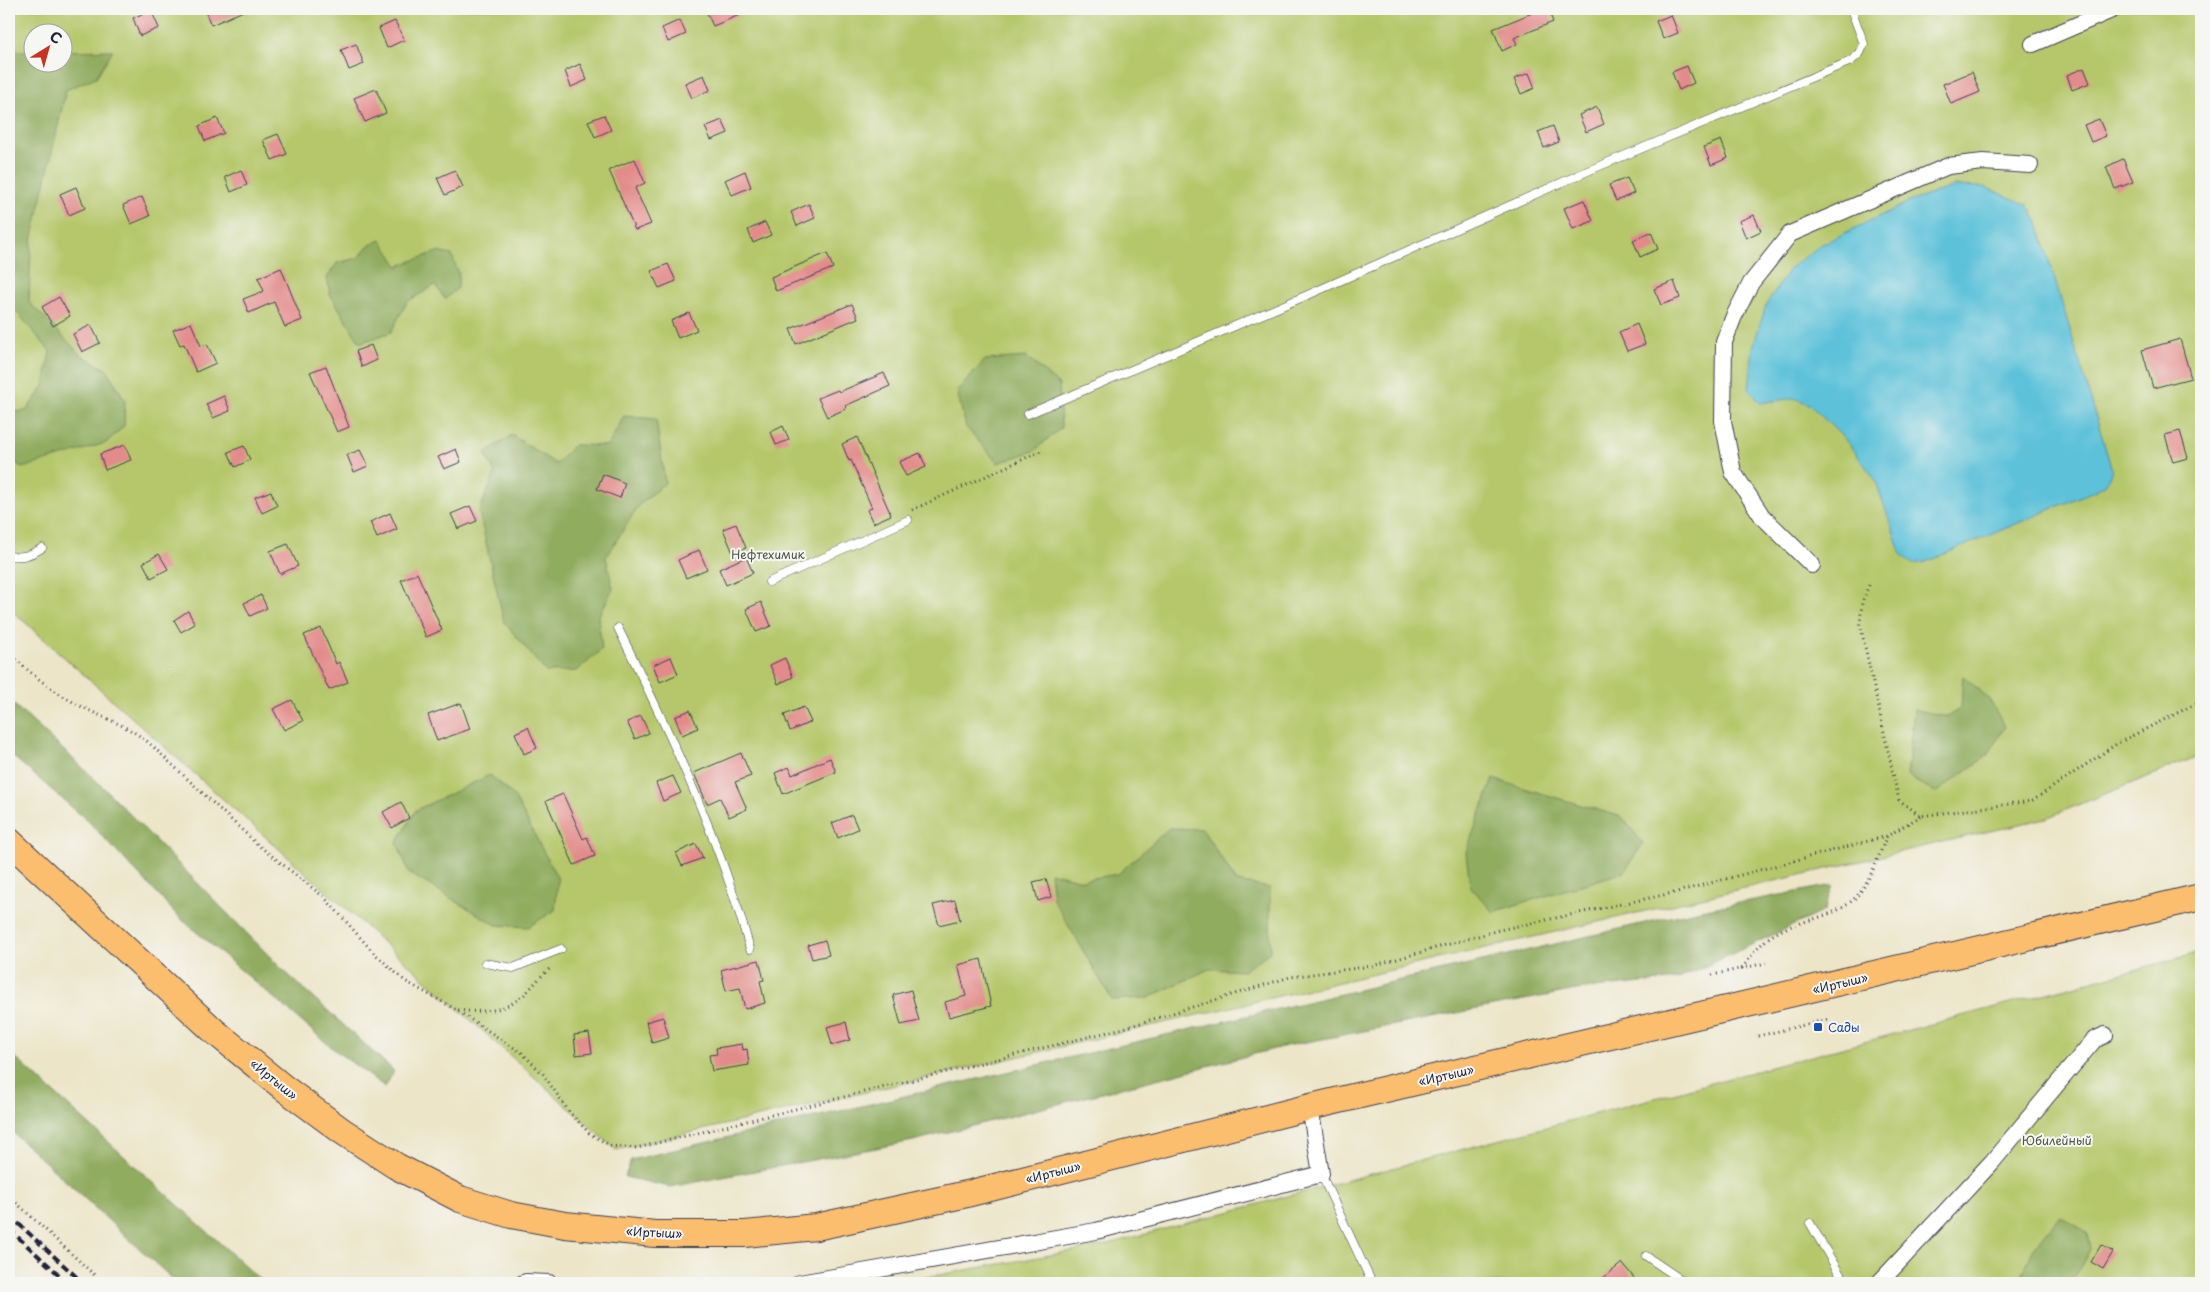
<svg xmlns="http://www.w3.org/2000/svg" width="2210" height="1292" font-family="'Playpen Sans',sans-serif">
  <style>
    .green { fill: #b5c76a; stroke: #6c7452; fill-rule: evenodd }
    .forest { fill: #90ac5e; stroke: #59674c }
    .water { fill: #5cc1d9; stroke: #3f728a }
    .building { fill: #e28b8a }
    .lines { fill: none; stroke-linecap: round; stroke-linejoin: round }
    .service-casing { stroke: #403f50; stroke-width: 9 }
    .minor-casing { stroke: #403f50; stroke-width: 18 }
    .primary-casing { stroke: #403f50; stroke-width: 28 }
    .path { stroke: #403f50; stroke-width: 3; stroke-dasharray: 1 4; stroke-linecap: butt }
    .service { stroke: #fff; stroke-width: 8 }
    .minor { stroke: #fff; stroke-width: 16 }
    .primary { stroke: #fbbd6e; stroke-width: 26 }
    .rail { stroke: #22223b; stroke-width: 4; stroke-dasharray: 8 4; stroke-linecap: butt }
    .transit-dot { fill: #1a4fb4; stroke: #f6f6f2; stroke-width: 2 }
    .labels { text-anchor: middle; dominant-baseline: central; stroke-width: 4; stroke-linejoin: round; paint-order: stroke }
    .park-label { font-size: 12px; fill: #4e5449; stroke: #f6f6f2 }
    .street-label { font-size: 12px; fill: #22223b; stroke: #f6f6f2 }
    .transit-label { font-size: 12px; fill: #164399; stroke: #f6f6f2; text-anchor: start }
  </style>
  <rect width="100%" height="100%" fill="#f6f6f2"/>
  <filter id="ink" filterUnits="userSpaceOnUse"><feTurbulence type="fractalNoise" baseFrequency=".02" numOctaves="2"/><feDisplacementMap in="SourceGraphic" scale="10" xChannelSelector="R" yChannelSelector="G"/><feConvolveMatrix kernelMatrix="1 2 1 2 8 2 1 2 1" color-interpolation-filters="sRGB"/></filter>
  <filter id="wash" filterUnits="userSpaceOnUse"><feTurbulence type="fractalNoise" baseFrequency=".0096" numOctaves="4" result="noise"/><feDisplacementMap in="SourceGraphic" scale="20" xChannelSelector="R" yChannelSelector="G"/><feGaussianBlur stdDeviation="1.12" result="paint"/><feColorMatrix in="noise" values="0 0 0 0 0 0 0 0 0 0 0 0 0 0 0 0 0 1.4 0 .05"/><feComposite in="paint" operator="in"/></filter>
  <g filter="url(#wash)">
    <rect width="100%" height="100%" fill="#ece5c8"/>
    <path class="green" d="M9 9H2201V755L2046 818 616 1150 9 608ZM32 32H62V62H32Z
      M2201 952V1283H893L1101 1246Z"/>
    <path class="forest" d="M113 50 96 77 66 90 31 245 29 302 80 354 107 370 125 400 124 426 106 443 22 468 9 456V412L26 411 44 386 50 351 9 303V56L13 51H32V62H62L63 51Z
      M381 240 398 266 437 252 452 255 459 275 458 288 445 299 435 285 407 302 391 332 360 343 330 294 327 278 337 263 358 258 368 246Z
      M1027 357 1059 385 1061 428 1034 451 998 463 966 427 957 391 985 360Z
      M624 416 656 419 665 483 639 505 606 557 613 589 598 617 602 649 577 671 546 672 504 622 479 512 495 473 485 453 512 435 556 464 574 445 608 446Z
      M1963 676 1988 698 2005 726 1988 755 1935 793 1907 776 1914 709 1947 717 1961 708Z
      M9 700 96 780 282 969 394 1071 385 1087 336 1051 180 918 89 822 9 753Z
      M490 775 514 796 558 879 555 910 528 927 496 925 409 873 397 843 416 810Z
      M1493 779 1622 817 1643 843 1624 872 1493 912 1470 886 1466 852Z
      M1169 828 1202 829 1237 882 1270 888V952L1243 971 1209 969 1148 998 1112 1000 1053 899 1050 872 1082 880 1118 874Z
      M1833 885 1824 911 1678 979 1576 990 1286 1046 913 1141 670 1187 625 1177 631 1160 1696 911Z
      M9 1052 264 1283H177L9 1129Z
      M2060 1216 2087 1232 2090 1250 2071 1283H2018L2034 1248Z"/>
    <path class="water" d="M1955 186 1984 187 2028 205 2038 223 2112 470 2106 484 2094 491 1926 562 1912 564 1901 554 1875 479 1844 438 1809 404 1794 398 1760 403 1749 389 1753 347 1766 305 1790 268 1822 244 1911 201Z"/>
    <g id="blocks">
      <path class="building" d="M204 9H248L211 25Z
        M705 9H754L713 26Z
        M1530 9H1548L1553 22 1514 38 1517 44 1502 51 1493 29 1532 13Z
        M151 10 159 28 140 36 133 18Z
        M1671 15 1678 33 1663 39 1656 21Z
        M680 20 686 34 668 42 662 28Z
        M395 21 404 40 387 48 379 28Z
        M356 44 364 64 349 70 341 50Z
        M580 64 587 80 571 87 565 71Z
        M1687 66 1694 83 1679 90 1672 72Z
        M2084 68 2090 83 2072 90 2067 75Z
        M1972 72 1980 92 1951 104 1943 84Z
        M1529 73 1535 88 1521 94 1514 79Z
        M704 75 710 90 692 98 685 83Z
        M376 89 386 113 365 122 354 98Z
        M1597 107 1604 124 1586 132 1579 115Z
        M604 115 611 130 595 137 588 121Z
        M217 118 224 133 205 141 199 126Z
        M2099 119 2106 136 2091 142 2084 125Z
        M722 120 728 133 711 140 705 127Z
        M1553 126 1559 142 1544 148 1538 132Z
        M278 134 287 154 272 160 263 140Z
        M1721 140 1728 158 1711 165 1704 147Z
        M635 159 645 183 635 188 651 224 635 230 609 170Z
        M2123 159 2133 182 2115 189 2106 167Z
        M241 170 247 185 231 192 225 177Z
        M455 170 463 187 445 195 437 178Z
        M745 171 751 187 732 195 725 180Z
        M1627 178 1634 193 1616 201 1609 185Z
        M76 187 85 208 69 215 60 194Z
        M142 197 150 216 131 224 123 205Z
        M1584 200 1593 221 1573 229 1564 208Z
        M809 204 815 218 797 226 791 212Z
        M1754 215 1761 231 1746 238 1739 221Z
        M765 222 771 235 753 243 748 230Z
        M1651 232 1658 249 1640 257 1633 240Z
        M827 253 833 268 776 291 771 277Z
        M668 264 676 281 659 288 651 271Z
        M281 268 302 320 285 327 274 302 249 313 243 299 264 291 258 278Z
        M1674 281 1680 298 1661 305 1654 289Z
        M59 297 70 316 53 326 42 307Z
        M852 304 858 318 796 344 790 329Z
        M689 313 697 330 678 338 671 321Z
        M191 323 201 346 207 344 216 363 196 372 184 344 180 345 173 330Z
        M1637 324 1645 344 1627 351 1619 332Z
        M91 325 100 343 82 352 73 334Z
        M2180 339 2191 378 2153 388 2142 350Z
        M371 345 377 360 362 367 356 351Z
        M326 366 349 427 337 432 310 372Z
        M884 373 890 386 845 406 846 409 827 417 818 398 838 390 839 392Z
        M224 396 230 411 213 418 206 404Z
        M783 426 789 440 776 445 771 432Z
        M2180 431 2188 458 2173 462 2165 435Z
        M857 437 891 515 873 523 867 510 872 508 851 460 849 461 842 444Z
        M125 445 131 460 105 470 100 454Z
        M244 446 250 460 235 467 228 452Z
        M456 449 461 462 444 469 438 457Z
        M360 450 368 466 354 472 347 455Z
        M920 453 926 467 906 476 899 462Z
        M603 474 625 483 620 498 597 489Z
        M271 491 277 506 262 513 255 497Z
        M470 506 477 521 458 529 451 514Z
        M390 513 397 529 377 538 370 522Z
        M736 524 746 548 733 553 723 529Z
        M288 544 298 566 280 574 270 551Z
        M699 550 707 569 686 578 678 560Z
        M159 554 168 569 151 578 143 563Z
        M746 557 753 573 726 585 719 569Z
        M417 573 442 630 426 637 401 580Z
        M261 595 267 608 250 616 244 603Z
        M761 602 771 626 756 632 746 609Z
        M188 611 195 624 181 632 174 620Z
        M321 628 336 664 339 662 348 682 329 690 304 635Z
        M671 657 678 674 660 682 653 665Z
        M785 658 793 677 778 684 770 665Z
        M292 700 303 721 284 730 273 709Z
        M461 703 470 729 437 741 428 715Z
        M804 707 811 722 790 731 784 715Z
        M690 710 698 728 682 735 675 717Z
        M641 716 649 733 635 739 627 722Z
        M528 727 537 748 524 754 515 733Z
        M741 753 751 776 735 782 747 809 729 817 720 798 707 804 694 773Z
        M830 758 836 772 783 794 775 773 789 767 792 775Z
        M673 776 681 793 663 801 656 783Z
        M563 794 583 839 587 837 595 856 574 865 546 801Z
        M401 802 409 818 392 828 383 812Z
        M852 815 858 829 838 838 832 823Z
        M696 844 703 858 682 866 676 853Z
        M1046 879 1051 897 1038 901 1033 882Z
        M955 900 960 920 939 925 933 905Z
        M825 940 829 955 812 959 808 945Z
        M981 959 991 1006 949 1017 945 1002 966 996 958 965Z
        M759 960 764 980 760 981 765 1003 745 1009 740 988 726 991 721 970Z
        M911 990 919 1021 901 1025 893 995Z
        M663 1017 669 1038 652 1043 646 1022Z
        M846 1022 850 1040 832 1045 827 1027Z
        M589 1033 592 1053 576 1055 574 1035Z
        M742 1044 743 1050 747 1049 749 1065 712 1071 709 1055 717 1054 716 1048Z
        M2101 1245 2113 1252 2103 1269 2091 1262Z
        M1622 1263 1638 1283H1597Z"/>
    </g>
  </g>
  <g filter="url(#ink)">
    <use href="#blocks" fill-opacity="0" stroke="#403f50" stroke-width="1"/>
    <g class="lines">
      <g class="service-casing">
        <path id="service" d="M1028 414 1310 294 1590 170 1851 61 1860 53 1864 44 1851 9
          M9 556C22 558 31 555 42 548
          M769 582 908 520
          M618 628C669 731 719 837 750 949
          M485 963 513 968 561 949
          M1321 1174 1372 1283
          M1810 1223 1845 1283
          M1646 1256 1686 1283"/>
      </g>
      <g class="minor-casing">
        <path id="minor" d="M2033 44 2114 9
          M1812 565 1762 516 1733 472 1723 421 1724 342 1734 316 1751 283 1790 234 1948 166 1983 162 2030 165
          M523 1283 526 1282 549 1283
          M800 1283 1096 1231 1321 1174 1310 1107
          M1879 1283 1992 1162 2094 1040 2105 1035"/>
      </g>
      <g class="primary-casing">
        <path id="primary" d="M9 841 214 1031 284 1088 342 1131 396 1166 460 1199 511 1215 565 1225 655 1234H745L816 1227 967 1194 1310 1107 2201 897"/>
      </g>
      <path class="path" d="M912 510 1043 450
        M1869 585 1862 602 1860 624 1899 800 1921 816 2032 801 2118 743 2201 701
        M9 652C27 671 50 689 73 702 99 717 124 723 148 742L258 845 325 898 374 953 405 981 455 1009 522 1053 543 1074 570 1113 590 1134 611 1146 637 1148 1124 1028 1290 977 1372 966 1499 930 1673 893 1887 836 1921 816
        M1742 968C1751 957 1760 943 1773 935 1798 919 1830 920 1853 900 1870 884 1878 856 1887 836
        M1712 975 1766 963
        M458 1010C482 1013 507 1012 526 993 534 985 541 975 551 968
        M1758 1036 1829 1019
        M9 1196 103 1283"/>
      <use href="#service" class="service"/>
      <use href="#minor" class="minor"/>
      <use href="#primary" class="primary"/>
      <path class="rail" d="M9 1215 83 1283
        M9 1229 68 1283"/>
    </g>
  </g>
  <rect class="transit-dot" x="1813" y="1022" width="10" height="10" rx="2.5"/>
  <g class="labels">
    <g class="park-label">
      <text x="768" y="554">Нефтехимик</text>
      <text x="2057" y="1140">Юбилейный</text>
    </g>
    <g class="street-label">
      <text transform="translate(1840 983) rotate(-13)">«Иртыш»</text>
      <text transform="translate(1446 1075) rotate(-13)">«Иртыш»</text>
      <text transform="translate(274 1079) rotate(39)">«Иртыш»</text>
      <text transform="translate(1053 1172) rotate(-14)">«Иртыш»</text>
      <text transform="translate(654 1232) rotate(3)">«Иртыш»</text>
    </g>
    <g class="transit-label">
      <text x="1828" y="1027">Сады</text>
    </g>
  </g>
  <rect width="2210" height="1292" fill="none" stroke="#f6f6f2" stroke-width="30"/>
  <g transform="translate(48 48) rotate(37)"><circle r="24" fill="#f6f6f2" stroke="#a1a1a9"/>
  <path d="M0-4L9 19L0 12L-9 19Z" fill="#c8321e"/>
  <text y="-8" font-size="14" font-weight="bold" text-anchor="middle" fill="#22223b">С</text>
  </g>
</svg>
